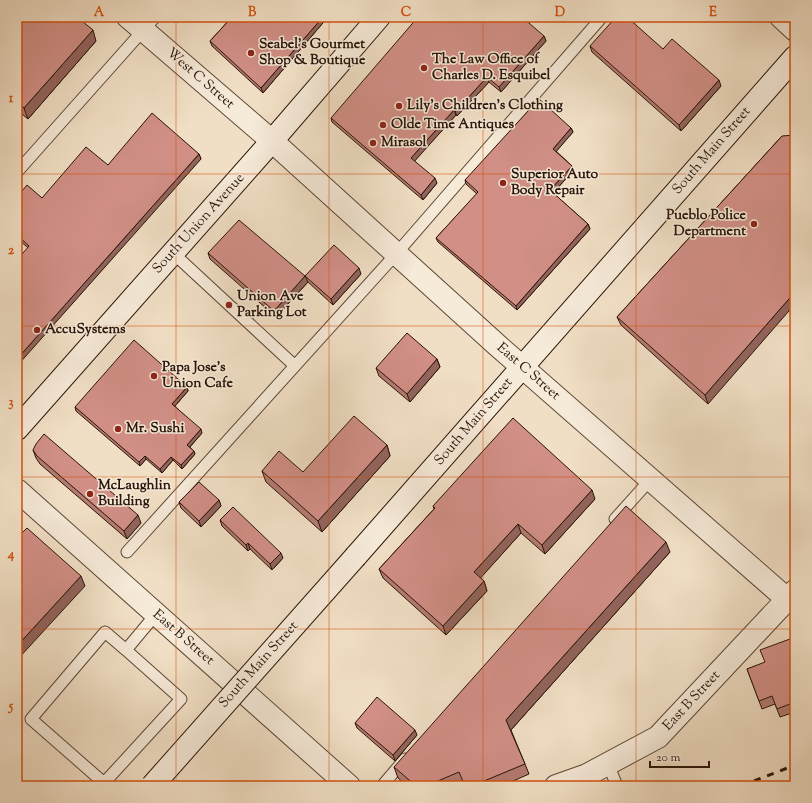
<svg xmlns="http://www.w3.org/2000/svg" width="812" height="803" font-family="'Sorts Mill Goudy',serif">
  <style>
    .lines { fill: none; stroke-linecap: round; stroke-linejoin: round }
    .lane-casing { stroke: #5b4737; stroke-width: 13 }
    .street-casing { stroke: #5b4737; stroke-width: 24 }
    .secondary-casing { stroke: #291408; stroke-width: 24 }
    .lane { stroke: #f6ead9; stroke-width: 11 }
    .street { stroke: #f6ead9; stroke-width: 22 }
    .secondary { stroke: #f6ead9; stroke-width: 22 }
    .rail { stroke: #291408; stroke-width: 3; stroke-dasharray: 7 7; stroke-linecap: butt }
    .secondary-bridge-casing { stroke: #291408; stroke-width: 24; stroke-linecap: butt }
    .secondary-bridge { stroke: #f6ead9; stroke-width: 22 }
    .wall { fill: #b47b73; stroke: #291408 }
    .shaded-wall { fill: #92645e; stroke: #291408 }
    .building { fill: #d18f86; stroke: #291408 }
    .grid { fill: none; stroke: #d5520c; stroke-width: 1; stroke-opacity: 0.55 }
    .poi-dot { fill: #8f2418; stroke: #f6ead9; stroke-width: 1.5 }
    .labels { text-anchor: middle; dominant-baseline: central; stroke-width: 3; stroke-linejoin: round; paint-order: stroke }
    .poi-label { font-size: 14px; font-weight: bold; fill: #291408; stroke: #f6ead9; text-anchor: start }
    .street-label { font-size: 14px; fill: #291408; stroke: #f6ead9 }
    .neatline { fill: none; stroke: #d5520c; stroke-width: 1.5 }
    .grid-label { font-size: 13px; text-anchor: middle; font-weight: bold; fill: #d5520c }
  </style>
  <rect width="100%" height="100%" fill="#f1dfc5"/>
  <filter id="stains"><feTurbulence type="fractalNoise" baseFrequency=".005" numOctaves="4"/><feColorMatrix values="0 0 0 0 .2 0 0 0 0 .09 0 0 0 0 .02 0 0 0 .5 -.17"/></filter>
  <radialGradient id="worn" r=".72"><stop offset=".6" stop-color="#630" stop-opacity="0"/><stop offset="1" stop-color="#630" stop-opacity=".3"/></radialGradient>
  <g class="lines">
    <g class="lane-casing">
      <path id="lane" d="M17 172 155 17
        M173 253 295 366
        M615 519 650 480
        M127 552 396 254 602 17
        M126 650 181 699 104 783 31 719 105 632 126 650 156 614
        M608 764 617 786
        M382 786 405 759"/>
    </g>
    <g class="street-casing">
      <path id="street" d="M128 17 272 141 497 345 788 600
        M781 17 795 30
        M17 490 349 786
        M556 786 587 775 658 737 795 591"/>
    </g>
    <g class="secondary-casing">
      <path id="secondary" d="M17 429 272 141 379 17
        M356 556 795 57"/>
    </g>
    <use href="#lane" class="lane"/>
    <use href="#street" class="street"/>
    <use href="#secondary" class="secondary"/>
    <path class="rail" d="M741 786 795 765"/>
    <g class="secondary-bridge-casing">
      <path id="secondary-bridge" d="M152 786 356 556"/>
    </g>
    <use href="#secondary-bridge" class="secondary-bridge"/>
  </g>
  <path class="wall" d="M17 17 96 41 28 119 17 110Z
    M232 17H328L263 93 212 46 210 41Z
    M544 36 546 41 501 92 489 82 457 116 456 115 414 161 437 183 423 200 332 122 331 118Z
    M590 46 663 49 721 86 681 131 592 52Z
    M571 128 573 132 556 151 572 166 574 170 553 193 588 224 590 229 517 310 438 242 436 238 477 194 466 184 465 180Z
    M782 136 708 404 621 325 617 317Z
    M199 154 201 159 28 248 17 238V197L42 198 108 165Z
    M208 253 305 276 361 274 333 305 308 282 276 317 210 259Z
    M437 359 440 367 410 402 379 376 376 368Z
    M187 387 188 391 175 406 202 433 190 447 195 454 182 469 173 460 162 473 146 459 140 466 76 411 75 407Z
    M387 445 390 456 322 532 266 482 262 471 303 472Z
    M33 450 141 523 127 539 40 464 36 458Z
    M595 499 545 554 521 533 480 578 484 581 487 591 446 635 383 578 379 569 434 509 433 506Z
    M219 500 221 506 201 527 181 508 179 502Z
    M220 520 283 558 272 570 250 549 248 551 222 526Z
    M670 552 511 730 525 764 529 774 502 786H464L463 783 456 786H407L398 778 394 767Z
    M795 653V712L780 717 775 704 762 709 747 669Z
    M355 723 417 735 395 761 357 728Z"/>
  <path class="shaded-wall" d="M323 17H328L263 93 261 88Z
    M93 30 96 41 28 119 24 108Z
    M544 36 546 41 501 92 499 87Z
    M487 77 489 82 457 116 455 112Z
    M719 80 721 86 681 131 679 125Z
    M454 110 456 115 413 163 411 158Z
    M571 128 573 132 555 153 553 149Z
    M199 154 201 159 17 366V359Z
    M572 166 574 170 552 194 550 190Z
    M435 178 437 183 423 200 421 195Z
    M588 224 590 229 517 310 516 306Z
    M359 268 361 274 333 305 331 299Z
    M305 276 308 282 276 317 274 311Z
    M795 292V304L708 404 705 395Z
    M437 359 440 367 410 402 407 394Z
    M187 387 188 391 174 407 172 404Z
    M201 429 202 433 188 449 187 445Z
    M387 445 390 456 322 532 318 521Z
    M194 451 195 454 182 469 181 465Z
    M145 456 146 459 140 466 139 462Z
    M171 457 173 460 162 473 160 469Z
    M592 490 595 499 545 554 542 545Z
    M219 500 221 506 201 527 199 521Z
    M138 515 141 523 127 539 124 531Z
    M518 524 521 533 477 582 474 572Z
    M666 542 670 552 510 731 506 720Z
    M248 543 250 549 248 551 246 545Z
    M281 553 283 558 272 570 270 564Z
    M81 576 85 586 17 660V646Z
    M484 581 487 591 446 635 443 626Z
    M415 730 417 735 395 761 393 755Z"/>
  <path class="building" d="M17 17H77L93 30 24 108 17 102Z
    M232 17H323L261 88 210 41Z
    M418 17H522L544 36 499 87 487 77 455 112 454 110 411 158 435 178 421 195 331 118Z
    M616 17H627L663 49 672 39 719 80 679 125 590 46Z
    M539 99 571 128 553 149 572 166 550 190 588 224 516 306 436 238 478 192 465 180Z
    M152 113 199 154 17 359V260L29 246 17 235V197L27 185 42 198 86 147 108 165Z
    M795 135V292L705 395 617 317 782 136Z
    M239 220 305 276 274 311 208 253Z
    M334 245 359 268 331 299 305 276Z
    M407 333 437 359 407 394 376 368Z
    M134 340 187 387 172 404 201 429 187 445 194 451 181 465 171 457 160 469 145 456 139 462 75 407Z
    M354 416 387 445 318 521 262 471 279 451 303 472Z
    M513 418 592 490 542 545 518 524 474 572 484 581 443 626 379 569 435 508 433 506Z
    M44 434 138 515 124 531 37 456 33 450 36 444Z
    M199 482 219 500 199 521 179 502Z
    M626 506 666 542 506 720 525 764 472 786H465L459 772 426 786H416L394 767Z
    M233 507 281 553 270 564 248 543 246 545 220 520Z
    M27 528 81 576 17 646V538Z
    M790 639 795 653V689H793L795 694V702L777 709 772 696 759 701 747 669 765 662 760 650Z
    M377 697 415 730 393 755 355 723Z"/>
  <path class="grid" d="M176 17V786M329 17V786M483 17V786M636 17V786M17 174H795M17 326H795M17 477H795M17 629H795"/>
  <g class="poi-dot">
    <circle cx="251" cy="53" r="4"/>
    <circle cx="424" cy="68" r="4"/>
    <circle cx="399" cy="106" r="4"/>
    <circle cx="383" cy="125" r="4"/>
    <circle cx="373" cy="143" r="4"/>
    <circle cx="503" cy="183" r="4"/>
    <circle cx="754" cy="224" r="4"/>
    <circle cx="229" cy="305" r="4"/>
    <circle cx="37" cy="330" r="4"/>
    <circle cx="154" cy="376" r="4"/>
    <circle cx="118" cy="429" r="4"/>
    <circle cx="90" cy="494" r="4"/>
  </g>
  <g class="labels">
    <g class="poi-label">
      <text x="259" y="45">Seabel's Gourmet<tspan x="259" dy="16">Shop &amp; Boutique</tspan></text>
      <text x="432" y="60">The Law Office of<tspan x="432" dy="16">Charles D. Esquibel</tspan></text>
      <text x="407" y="106">Lily's Children's Clothing</text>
      <text x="391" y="125">Olde Time Antiques</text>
      <text x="381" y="143">Mirasol</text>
      <text x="511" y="175">Superior Auto<tspan x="511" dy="16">Body Repair</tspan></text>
      <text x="746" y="216" text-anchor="end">Pueblo Police<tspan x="746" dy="16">Department</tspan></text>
      <text x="237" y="297">Union Ave<tspan x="237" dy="16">Parking Lot</tspan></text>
      <text x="45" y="330">AccuSystems</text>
      <text x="162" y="368">Papa Jose's<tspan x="162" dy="16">Union Cafe</tspan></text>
      <text x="126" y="429">Mr. Sushi</text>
      <text x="98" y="486">McLaughlin<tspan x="98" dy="16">Building</tspan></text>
    </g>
    <g class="street-label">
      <text transform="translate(200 79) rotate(41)">West C Street</text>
      <text transform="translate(712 151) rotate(-49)">South Main Street</text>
      <text transform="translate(199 224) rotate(-48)">South Union Avenue</text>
      <text transform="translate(528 372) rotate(41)">East C Street</text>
      <text transform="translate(474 422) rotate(-49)">South Main Street</text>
      <text transform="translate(183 638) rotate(41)">East B Street</text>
      <text transform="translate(259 665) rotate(-48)">South Main Street</text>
      <text transform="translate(692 701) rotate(-47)">East B Street</text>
    </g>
  </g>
  <rect width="812" height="803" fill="none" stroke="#f1dfc5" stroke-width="44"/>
  <path d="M650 761v6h59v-6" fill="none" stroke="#291408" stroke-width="2"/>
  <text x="656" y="761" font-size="12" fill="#291408" stroke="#f6ead9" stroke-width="3" paint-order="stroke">20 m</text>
  <rect x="22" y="22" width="768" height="759" class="neatline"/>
  <g class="grid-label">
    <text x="99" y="16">A</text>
    <text x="252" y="16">B</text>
    <text x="406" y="16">C</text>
    <text x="560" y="16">D</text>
    <text x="713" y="16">E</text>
    <text x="11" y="102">1</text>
    <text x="11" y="254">2</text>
    <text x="11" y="406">3</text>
    <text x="11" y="558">4</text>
    <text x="11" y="710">5</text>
  </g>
  <rect width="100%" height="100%" filter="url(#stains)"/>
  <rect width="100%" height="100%" fill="url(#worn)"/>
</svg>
